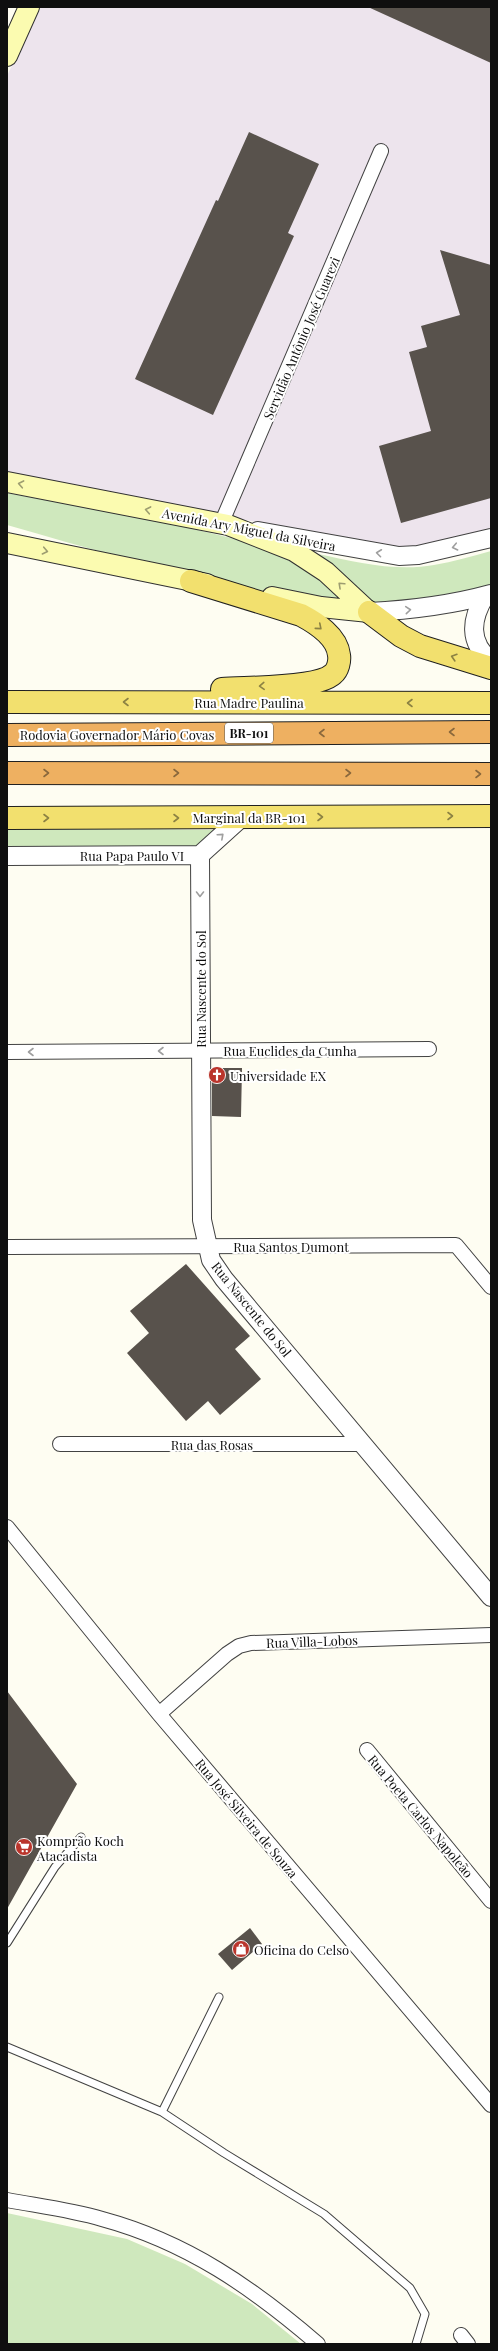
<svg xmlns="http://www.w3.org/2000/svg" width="498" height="2351" font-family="'Playfair Display',serif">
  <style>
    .industrial { fill: #ede4ed }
    .green { fill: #cfe8bd }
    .building { fill: #58524c }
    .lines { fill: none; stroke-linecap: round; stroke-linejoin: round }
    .service-casing { stroke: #424242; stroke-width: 9 }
    .minor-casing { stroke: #424242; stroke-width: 16 }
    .tertiary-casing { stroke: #424242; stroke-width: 20 }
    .secondary-casing { stroke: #313131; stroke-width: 22 }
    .primary-casing { stroke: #202020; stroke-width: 24 }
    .motorway-casing { stroke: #202020; stroke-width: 24 }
    .service { stroke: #fff; stroke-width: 7 }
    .minor { stroke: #fff; stroke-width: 14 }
    .tertiary { stroke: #fff; stroke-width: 18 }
    .secondary { stroke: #fbfbb0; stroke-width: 20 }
    .primary { stroke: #f2e06e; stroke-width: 22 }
    .motorway { stroke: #eeb061; stroke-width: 22 }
    .oneway { stroke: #9d9d70 }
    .oneway2 { stroke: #9f9f9f }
    .oneway3 { stroke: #8c8243 }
    .oneway4 { stroke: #8a683c }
    .labels { text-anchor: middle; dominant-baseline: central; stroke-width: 4; stroke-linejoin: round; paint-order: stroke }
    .shield { fill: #fff; stroke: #575757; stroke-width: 1 }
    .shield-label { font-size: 12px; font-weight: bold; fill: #0f0f0f }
    .street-label { font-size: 13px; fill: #0f0f0f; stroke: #fff }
    .poi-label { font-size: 13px; fill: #0f0f0f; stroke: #fff; text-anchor: start }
  </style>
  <rect width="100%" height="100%" fill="#fefdf2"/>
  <path class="industrial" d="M39 7H491V530L417 547 400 548 229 517 7 472V76Z"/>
  <path class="green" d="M7 493 173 524 273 548 304 565 356 606C237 591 121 558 7 525Z
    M491 551V588L374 607 325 562 318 554C356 562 396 572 434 565 453 562 472 556 491 551Z
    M7 827 220 830 193 851 7 848Z
    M7 2213 127 2239 185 2264 252 2304 301 2344H7Z"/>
  <path class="building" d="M368 7H491V63Z
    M249 132 319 164 288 233 294 236 213 415 135 379 216 200 218 201Z
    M440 250 491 265V498L401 523 379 446 431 431 409 352 427 347 421 326 460 315Z
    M212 1068H242L241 1117 212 1116Z
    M186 1264 250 1336 235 1349 261 1379 220 1415 208 1401 186 1421 127 1353 149 1333 130 1311Z
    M7 1691 77 1784 7 1909Z
    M250 1928 262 1944 232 1970 218 1954Z"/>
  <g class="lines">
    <g class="service-casing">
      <path id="service" d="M7 1943 55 1867 81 1837
        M7 2047 162 2112 224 2153 324 2214 410 2288 425 2314 416 2344
        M162 2112 219 1997"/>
    </g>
    <g class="minor-casing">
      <path id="minor" d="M221 524 381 151
        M7 1052 429 1049
        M7 1247 456 1245 491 1287
        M60 1444H364
        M7 1527 159 1714 491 2105
        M159 1714 227 1654 239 1646 251 1643 491 1635
        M367 1750 491 1901
        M7 2200C39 2206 71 2210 102 2219 187 2242 253 2288 318 2344
        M461 2335 468 2344"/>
    </g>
    <g class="tertiary-casing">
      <path id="tertiary" d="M258 531 399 556 418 555 491 538
        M485 596C471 619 468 642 491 661
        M369 612C411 610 451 605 491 594
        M200 855 202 1220 211 1260 224 1279 491 1597
        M7 856 200 855 242 817"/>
    </g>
    <g class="secondary-casing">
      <path id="secondary" d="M7 56 29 7
        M7 482 228 525 294 551 326 572 369 612
        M7 543 207 584
        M272 597 321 607 369 612"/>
    </g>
    <g class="primary-casing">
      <path id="primary" d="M191 581 301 615C316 623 337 636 339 655 340 661 338 670 333 674 317 689 246 687 222 689
        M369 612 401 636 420 646 491 668
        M7 702 491 703
        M7 818 491 816"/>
    </g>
    <g class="motorway-casing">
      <path id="motorway" d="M7 735 491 732
        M7 773 491 774"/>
    </g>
    <use href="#service" class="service"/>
    <use href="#minor" class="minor"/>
    <use href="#tertiary" class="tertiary"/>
    <use href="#secondary" class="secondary"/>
    <use href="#primary" class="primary"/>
    <use href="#motorway" class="motorway"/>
  </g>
  <defs><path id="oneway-chevron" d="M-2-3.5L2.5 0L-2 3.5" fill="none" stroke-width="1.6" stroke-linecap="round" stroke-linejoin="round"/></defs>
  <g class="oneway">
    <use href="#oneway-chevron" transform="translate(21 484) rotate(-169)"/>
    <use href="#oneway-chevron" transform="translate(148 510) rotate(-169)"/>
    <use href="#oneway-chevron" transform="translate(45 551) rotate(12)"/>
    <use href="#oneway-chevron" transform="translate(341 585) rotate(-137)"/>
  </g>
  <g class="oneway2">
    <use href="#oneway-chevron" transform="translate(455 547) rotate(168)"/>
    <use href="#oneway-chevron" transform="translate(379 553) rotate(-173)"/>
    <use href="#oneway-chevron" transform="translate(408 610) rotate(-5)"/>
    <use href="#oneway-chevron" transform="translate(221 836) rotate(-42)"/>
    <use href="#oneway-chevron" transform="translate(200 894) rotate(90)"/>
    <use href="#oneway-chevron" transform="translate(161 1051) rotate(180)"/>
    <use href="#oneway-chevron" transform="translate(31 1052) rotate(180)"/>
  </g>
  <g class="oneway3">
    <use href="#oneway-chevron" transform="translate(319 627) rotate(40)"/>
    <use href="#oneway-chevron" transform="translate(454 657) rotate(-163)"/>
    <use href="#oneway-chevron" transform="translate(262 686) rotate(177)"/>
    <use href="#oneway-chevron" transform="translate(126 702) rotate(-180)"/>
    <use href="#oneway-chevron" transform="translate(410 703) rotate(-180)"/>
    <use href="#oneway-chevron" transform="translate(450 816)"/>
    <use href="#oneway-chevron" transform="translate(320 817)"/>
    <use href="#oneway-chevron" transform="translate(46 818)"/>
    <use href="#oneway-chevron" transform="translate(176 818)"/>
  </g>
  <g class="oneway4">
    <use href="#oneway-chevron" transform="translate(452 732) rotate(180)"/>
    <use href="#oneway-chevron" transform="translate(322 733) rotate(180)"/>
    <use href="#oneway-chevron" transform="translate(46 773)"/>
    <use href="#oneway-chevron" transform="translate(176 773)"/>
    <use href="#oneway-chevron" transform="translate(348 773)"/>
    <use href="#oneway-chevron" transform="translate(478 774)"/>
  </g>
  <defs>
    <g id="church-disc" transform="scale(0.9)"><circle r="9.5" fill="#ba352c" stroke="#fff"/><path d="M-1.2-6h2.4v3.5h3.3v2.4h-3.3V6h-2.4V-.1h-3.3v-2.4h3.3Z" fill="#fff"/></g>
    <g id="supermarket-disc" transform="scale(0.9)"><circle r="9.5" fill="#ba352c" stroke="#fff"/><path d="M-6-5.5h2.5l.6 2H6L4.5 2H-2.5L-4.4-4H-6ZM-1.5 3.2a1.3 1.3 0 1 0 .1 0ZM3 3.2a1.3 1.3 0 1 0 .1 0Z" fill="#fff"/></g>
    <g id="shop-disc" transform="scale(0.9)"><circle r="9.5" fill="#ba352c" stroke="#fff"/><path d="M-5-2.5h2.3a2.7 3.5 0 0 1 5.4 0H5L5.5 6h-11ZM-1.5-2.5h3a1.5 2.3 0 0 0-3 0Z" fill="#fff"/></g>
  </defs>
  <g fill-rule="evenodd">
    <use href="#church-disc" x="217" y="1075"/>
    <use href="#supermarket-disc" x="24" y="1847"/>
    <use href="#shop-disc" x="241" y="1949"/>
  </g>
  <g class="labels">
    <rect class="shield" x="225" y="723" width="48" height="20" rx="3"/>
    <g class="shield-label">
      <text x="249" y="733">BR-101</text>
    </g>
    <g class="street-label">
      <text transform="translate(301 338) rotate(-67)">Servidão Antônio José Guarezi</text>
      <text transform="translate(249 529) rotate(11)">Avenida Ary Miguel da Silveira</text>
      <text x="249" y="702">Rua Madre Paulina</text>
      <text x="117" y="734">Rodovia Governador Mário Covas</text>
      <text x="249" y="817">Marginal da BR-101</text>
      <text x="132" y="855">Rua Papa Paulo VI</text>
      <text transform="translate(200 989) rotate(-90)">Rua Nascente do Sol</text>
      <text x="290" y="1050">Rua Euclides da Cunha</text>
      <text x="291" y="1246">Rua Santos Dumont</text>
      <text transform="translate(252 1309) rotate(51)">Rua Nascente do Sol</text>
      <text x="212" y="1444">Rua das Rosas</text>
      <text transform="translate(312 1641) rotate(-2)">Rua Villa-Lobos</text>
      <text transform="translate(421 1816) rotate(50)">Rua Poeta Carlos Napoleão</text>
      <text transform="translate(247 1818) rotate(50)">Rua José Silveira de Souza</text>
    </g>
    <g class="poi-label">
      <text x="230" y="1075">Universidade EX</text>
      <text x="37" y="1840">Komprão Koch<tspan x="37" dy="15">Atacadista</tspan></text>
      <text x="254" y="1949">Oficina do Celso</text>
    </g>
  </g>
  <rect width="498" height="2351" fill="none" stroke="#0f0f0f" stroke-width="16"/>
</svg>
